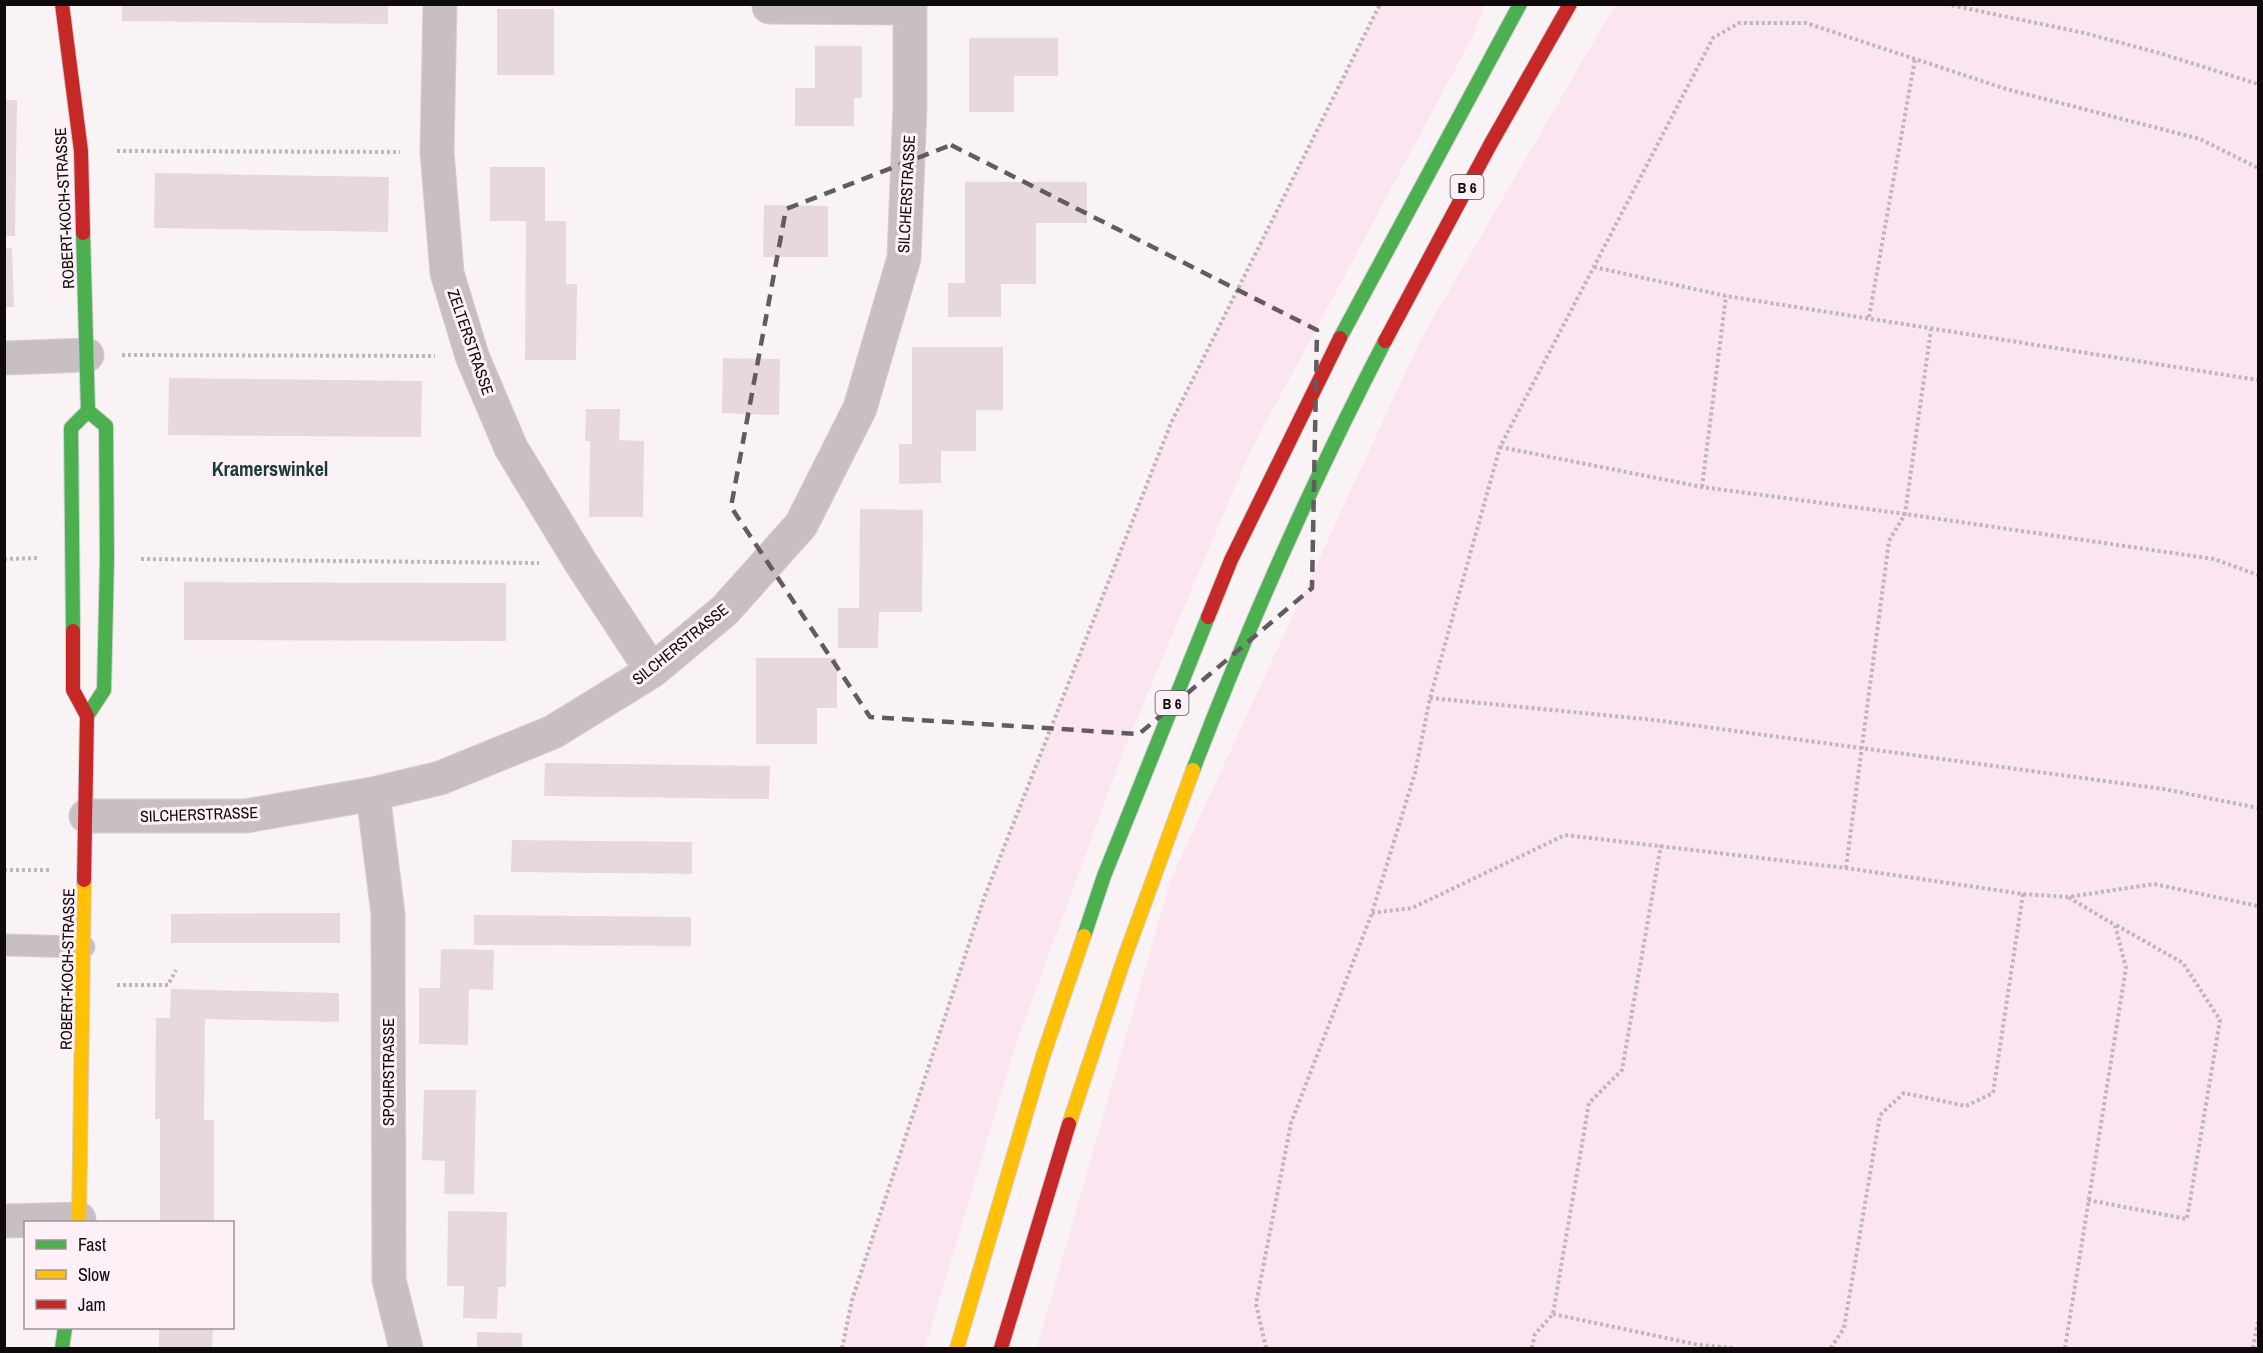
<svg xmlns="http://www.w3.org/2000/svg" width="2263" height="1353" font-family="'Archivo Narrow',sans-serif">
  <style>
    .green { fill: #fbe5f0 }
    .building { fill: #e7d8df }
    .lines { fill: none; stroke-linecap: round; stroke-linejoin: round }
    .lane-casing { stroke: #d4cfd1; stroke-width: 23 }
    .street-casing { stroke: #d4cfd1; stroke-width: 35 }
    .fast-casing { stroke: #d4cfd1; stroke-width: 16 }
    .slow-casing { stroke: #d4cfd1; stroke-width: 16 }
    .jam-casing { stroke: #d4cfd1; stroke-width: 16 }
    .path { stroke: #beb7ba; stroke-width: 4; stroke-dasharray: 3 3; stroke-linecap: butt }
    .lane { stroke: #c8bfc3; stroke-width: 21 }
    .street { stroke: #c8bfc3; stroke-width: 33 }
    .fast { stroke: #4caf50; stroke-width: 14 }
    .slow { stroke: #ffc107; stroke-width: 14 }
    .jam { stroke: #c62828; stroke-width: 14 }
    .marked { fill: none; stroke: #615c5f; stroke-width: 4.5; stroke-dasharray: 12 8; stroke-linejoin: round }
    .labels { text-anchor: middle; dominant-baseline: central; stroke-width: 6; stroke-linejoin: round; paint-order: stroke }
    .shield { fill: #fdf0f6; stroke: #565053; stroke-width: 1.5 }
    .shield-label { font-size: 15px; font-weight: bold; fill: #0f0b0d }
    .street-label { font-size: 16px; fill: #0f0b0d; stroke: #fdf0f6 }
    .quarter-label { font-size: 20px; font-weight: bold; fill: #193b3b; stroke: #fdf0f6 }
  </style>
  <rect width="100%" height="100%" fill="#faf3f6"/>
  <path class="green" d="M1380 5H1485L1474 34 1248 456 1125 747 1016 1044 925 1348H842L852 1300 984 898 1171 423Z
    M1615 5H2258V1348H1037L1171 879 1420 341Z"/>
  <path class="building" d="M122 4H388V24L122 21Z
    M497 9H554V75H497Z
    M969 38H1058V76H1014V112H969Z
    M815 46H862V98H854V126H795V88H815Z
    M4 100H17L15 236H4Z
    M490 167H545V221H566V284H577L576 360H525L526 221H490Z
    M155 173 389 177 388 232 154 228Z
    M965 182H1087V223H1036V284H1001V317H948V283H965Z
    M764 205 828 206V257H763Z
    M12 248 14 307H4V249Z
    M912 347H1003V410H976V451H941V483L899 484V444H912Z
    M723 358 780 359 779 415 722 413Z
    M169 378 422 381 421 437 168 435Z
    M586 409H620L619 440 644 441 643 517H589L590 441H585Z
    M860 509 923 510 922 612H879L878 648H838V608H859Z
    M184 582 506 583V641L184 640Z
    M756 658H837V708H817V744H756Z
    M545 763 770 766 769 799 544 796Z
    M512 840 692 842V874L511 872Z
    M340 913V943H171V914Z
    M474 915 691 917V946L474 945Z
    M441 949 494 950 493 990 469 989 468 1045 419 1044V988H440Z
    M171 989 339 993V1022L205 1019 204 1120H214V1222H160V1119H155L156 1018H170Z
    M424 1090H476L474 1194H444L445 1161 422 1160Z
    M448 1211 507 1212 506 1287H498L497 1319 463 1318 464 1286H447Z
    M159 1328H213L212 1348H159Z
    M477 1332 522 1333V1348H477Z"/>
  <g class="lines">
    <g class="lane-casing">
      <path id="lane" d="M4 945 84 947"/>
    </g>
    <g class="street-casing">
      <path id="street" d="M440 4 437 152 447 273 472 356 511 448 581 563 652 671
        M769 7 910 8
        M4 358 87 355
        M373 794 388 914 389 1280 406 1348
        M86 816H246L373 794 440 778 553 732 652 671 725 610 801 525 860 408 904 258 910 106V4
        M4 1221 79 1219"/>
    </g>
    <g class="fast-casing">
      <path id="fast" d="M1340 338 1520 4
        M73 631 71 428 88 411 83 233
        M87 716 104 690 107 559 106 426 88 411
        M1193 770C1249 624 1313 480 1385 341
        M1084 936 1104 876 1208 617
        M62 1348 65 1328"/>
    </g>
    <g class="slow-casing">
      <path id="slow" d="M1069 1124 1124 959 1193 770
        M79 1222 84 880
        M957 1348 1043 1056 1084 936"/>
    </g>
    <g class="jam-casing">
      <path id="jam" d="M62 4 81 151 83 233
        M1385 341 1490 145 1570 4
        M1208 617 1231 560 1340 338
        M73 631V690L87 716 84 880
        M1001 1348 1069 1124"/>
    </g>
    <path class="path" d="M1946 4 2084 33 2159 53 2258 84
      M117 151 400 152
      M1594 267 1726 296 2258 380
      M1869 317 1915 59
      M122 355 435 356
      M1500 447 1702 487 1905 514 2214 559 2258 575
      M1702 487 1726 296
      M4 559 38 558
      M141 559 539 563
      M1430 698 1654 720 2164 789 2258 808
      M1846 868 1889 541 1905 514 1931 329
      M4 870H49
      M1372 913 1412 908 1565 835 1846 868 2023 894 2068 897 2154 884 2258 906
      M117 985H168L176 970
      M2088 1200 2187 1219 2220 1020 2183 963 2116 925
      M1553 1314 1699 1345 1734 1348
      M842 1348 852 1300 984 898 1171 423 1380 4
      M1266 1348 1256 1304 1291 1123 1372 913 1415 773 1430 698 1500 447 1713 38 1739 23H1806L2006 89 2200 139 2258 168
      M1532 1348 1535 1334 1553 1314 1589 1103 1622 1070 1661 845
      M1831 1348 1844 1328 1880 1115 1904 1093 1966 1106 1993 1093 2023 894
      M2065 1348 2126 968 2115 925 2068 897
      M2253 1348 2258 1322"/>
    <use href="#lane" class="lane"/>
    <use href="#street" class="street"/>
    <use href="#fast" class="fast"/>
    <use href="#slow" class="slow"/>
    <use href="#jam" class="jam"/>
  </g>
  <path class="marked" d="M951 145 1317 330 1312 588 1139 734 870 717 731 507 786 209Z"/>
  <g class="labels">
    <g class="shield">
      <rect x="1450.5" y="175" width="33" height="24" rx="4.5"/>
      <rect x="1155.5" y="691" width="33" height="24" rx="4.5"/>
    </g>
    <g class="shield-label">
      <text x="1467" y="187">B 6</text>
      <text x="1172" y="703">B 6</text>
    </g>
    <g class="street-label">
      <text transform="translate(906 194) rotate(-87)">SILCHERSTRASSE</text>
      <text transform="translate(64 208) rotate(-93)">ROBERT-KOCH-STRASSE</text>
      <text transform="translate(471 342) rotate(71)">ZELTERSTRASSE</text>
      <text transform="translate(680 644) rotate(-39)">SILCHERSTRASSE</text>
      <text transform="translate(199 814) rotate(-2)">SILCHERSTRASSE</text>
      <text transform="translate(67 969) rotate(-89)">ROBERT-KOCH-STRASSE</text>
      <text transform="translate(388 1072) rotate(-90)">SPOHRSTRASSE</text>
    </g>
    <g class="quarter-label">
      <text x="270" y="468">Kramerswinkel</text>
    </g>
  </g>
  <rect width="2263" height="1353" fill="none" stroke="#0f0b0d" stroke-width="12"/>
  <rect x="24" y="1221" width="210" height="108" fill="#fdf0f6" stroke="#9e9499" stroke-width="1.5"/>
  <rect x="36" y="1240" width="30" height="9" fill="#4caf50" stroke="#9e9499" stroke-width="1.5"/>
  <text x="78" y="1251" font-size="18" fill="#0f0b0d">Fast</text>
  <rect x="36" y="1270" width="30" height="9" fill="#ffc107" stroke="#9e9499" stroke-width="1.5"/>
  <text x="78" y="1281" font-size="18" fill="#0f0b0d">Slow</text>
  <rect x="36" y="1300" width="30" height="9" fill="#c62828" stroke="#9e9499" stroke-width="1.5"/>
  <text x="78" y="1311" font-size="18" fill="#0f0b0d">Jam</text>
</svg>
